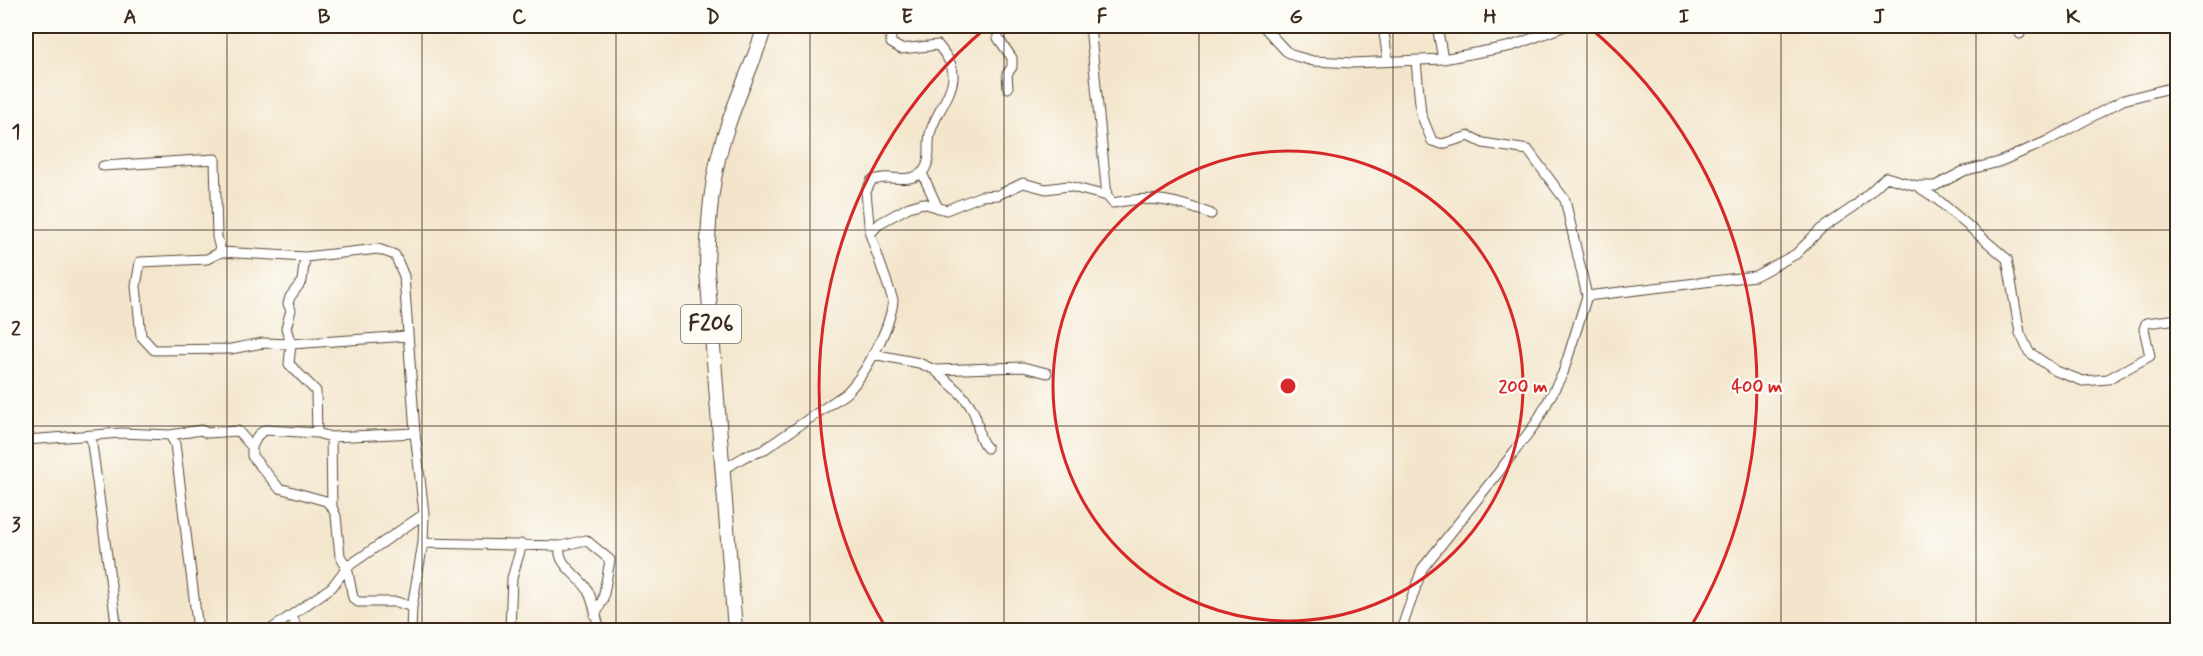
<svg xmlns="http://www.w3.org/2000/svg" width="2203" height="656" font-family="Mynerve,sans-serif">
  <style>
    .lines { fill: none; stroke-linecap: round; stroke-linejoin: round }
    .minor-casing { stroke: #574638; stroke-width: 11 }
    .primary-casing { stroke: #574638; stroke-width: 16 }
    .minor { stroke: #fff; stroke-width: 9 }
    .primary { stroke: #fff; stroke-width: 14 }
    .grid { fill: none; stroke: #3b2a1e; stroke-width: 1.5; stroke-opacity: 0.55 }
    .ring { fill: none; stroke: #d62828; stroke-width: 3 }
    .labels { text-anchor: middle; dominant-baseline: central; stroke-width: 4.5; stroke-linejoin: round; paint-order: stroke }
    .shield { fill: #fdfcf7; stroke: #75695f; stroke-width: 1.5 }
    .shield-label { font-size: 22px; font-weight: bold; fill: #3b2a1e }
    .centre { fill: #d62828; stroke: #fdfcf7; stroke-width: 3 }
    .ring-label { font-size: 18px; text-anchor: middle; font-weight: bold; fill: #d62828; stroke: #fdfcf7; stroke-width: 4.5; stroke-linejoin: round; paint-order: stroke }
    .neatline { fill: none; stroke: #3b2a1e; stroke-width: 2 }
    .grid-label { font-size: 20px; text-anchor: middle; font-weight: bold; fill: #3b2a1e }
  </style>
  <rect width="100%" height="100%" fill="#fdfcf7"/>
  <filter id="ink" filterUnits="userSpaceOnUse"><feTurbulence type="fractalNoise" baseFrequency=".0167" numOctaves="2"/><feDisplacementMap in="SourceGraphic" scale="12" xChannelSelector="R" yChannelSelector="G"/><feConvolveMatrix kernelMatrix="1 2 1 2 8 2 1 2 1" color-interpolation-filters="sRGB"/></filter>
  <filter id="wash" filterUnits="userSpaceOnUse"><feTurbulence type="fractalNoise" baseFrequency=".008" numOctaves="4" result="noise"/><feDisplacementMap in="SourceGraphic" scale="24" xChannelSelector="R" yChannelSelector="G"/><feGaussianBlur stdDeviation="1.35" result="paint"/><feColorMatrix in="noise" values="0 0 0 0 0 0 0 0 0 0 0 0 0 0 0 0 0 1.4 0 .05"/><feComposite in="paint" operator="in"/></filter>
  <g filter="url(#wash)">
    <rect width="100%" height="100%" fill="#f3e5cb"/>
  </g>
  <g filter="url(#ink)">
    <g class="lines">
      <g class="minor-casing">
        <path id="minor" d="M998 26V38L1012 58V67L1007 74 1008 88
          M1090 26 1107 196 1113 203C1153 195 1173 200 1211 214
          M1263 26 1286 51 1295 56 1313 61 1353 63 1443 59 1512 46 1565 26
          M1383 26 1388 61
          M1437 26 1443 59
          M2020 34 2022 26
          M103 166 215 159 217 237 221 252 305 257 378 249 395 255 404 276 415 433 424 514 423 543 412 607
          M922 173 938 208
          M1917 186 1938 200 2007 259 2020 333 2029 352 2056 371 2083 381 2108 379 2150 356 2144 329 2146 323 2178 319
          M870 234 866 192 871 181C887 173 905 184 920 174 933 165 927 147 930 134 934 115 951 98 953 78 954 65 946 55 938 45L901 49 891 43 890 26
          M221 252 207 259 140 262 136 286 141 336 154 350 231 349 263 343 291 344 408 336
          M305 257 302 281 290 297 288 304 291 310 286 328 291 344 289 364 316 391 317 433 265 430 258 435 252 447V456L279 488 326 501 332 507 336 516 340 556 347 567 353 598 358 602H397L412 607 411 630
          M1587 296 1755 276 1796 254 1821 229 1855 206 1886 177 1917 186H1935L1964 171 1999 162 2047 141 2123 100 2178 86
          M873 354 919 363 935 370 1023 367 1047 373
          M935 370C948 383 967 396 974 413 980 425 976 437 987 448
          M317 433 331 437 415 433
          M170 435 175 444 198 630
          M91 437 117 630
          M331 437 332 507
          M26 440 121 433 170 435 201 430 207 433 238 431 252 447
          M722 470 746 456 762 451 845 394C865 376 891 327 893 300L870 234 880 223 909 207 923 203 946 210 981 196 998 195 1023 183 1046 189 1068 186 1107 196
          M423 543 561 546 586 540 610 560 603 599 595 616
          M561 546C554 563 580 576 587 589 594 601 596 618 600 630
          M26 615 29 630
          M292 616 298 630
          M270 630 332 587 347 567 424 514
          M510 630 512 578 522 544
          M1401 630 1422 569 1498 473 1536 423 1546 405 1563 373 1587 296 1565 200 1528 150 1483 143 1469 136 1442 144 1432 141 1421 114 1416 61"/>
      </g>
      <g class="primary-casing">
        <path id="primary" d="M735 630 707 270C708 221 711 171 728 125 739 91 755 60 765 26"/>
      </g>
      <use href="#minor" class="minor"/>
      <use href="#primary" class="primary"/>
    </g>
  </g>
  <path class="grid" d="M227 26V630M422 26V630M616 26V630M810 26V630M1004 26V630M1199 26V630M1393 26V630M1587 26V630M1781 26V630M1976 26V630M26 230H2178M26 426H2178"/>
  <g class="ring">
    <circle cx="1288" cy="386" r="235"/>
    <path d="M886 628A469 469 0 0 1 987 27M1589 27A469 469 0 0 1 1690 628"/>
  </g>
  <g class="labels">
    <rect class="shield" x="681" y="305" width="60" height="38" rx="4.5"/>
    <g class="shield-label">
      <text x="711" y="324">F206</text>
    </g>
  </g>
  <circle cx="1288" cy="386" r="9" class="centre"/>
  <g class="ring-label">
    <text x="1523" y="392">200 m</text>
    <text x="1757" y="392">400 m</text>
  </g>
  <rect width="2203" height="656" fill="none" stroke="#fdfcf7" stroke-width="66"/>
  <rect x="33" y="33" width="2137" height="590" class="neatline"/>
  <g class="grid-label">
    <text x="130" y="23">A</text>
    <text x="324" y="23">B</text>
    <text x="519" y="23">C</text>
    <text x="713" y="23">D</text>
    <text x="907" y="23">E</text>
    <text x="1102" y="23">F</text>
    <text x="1296" y="23">G</text>
    <text x="1490" y="23">H</text>
    <text x="1684" y="23">I</text>
    <text x="1879" y="23">J</text>
    <text x="2073" y="23">K</text>
    <text x="16" y="138">1</text>
    <text x="16" y="335">2</text>
    <text x="16" y="531">3</text>
  </g>
</svg>
